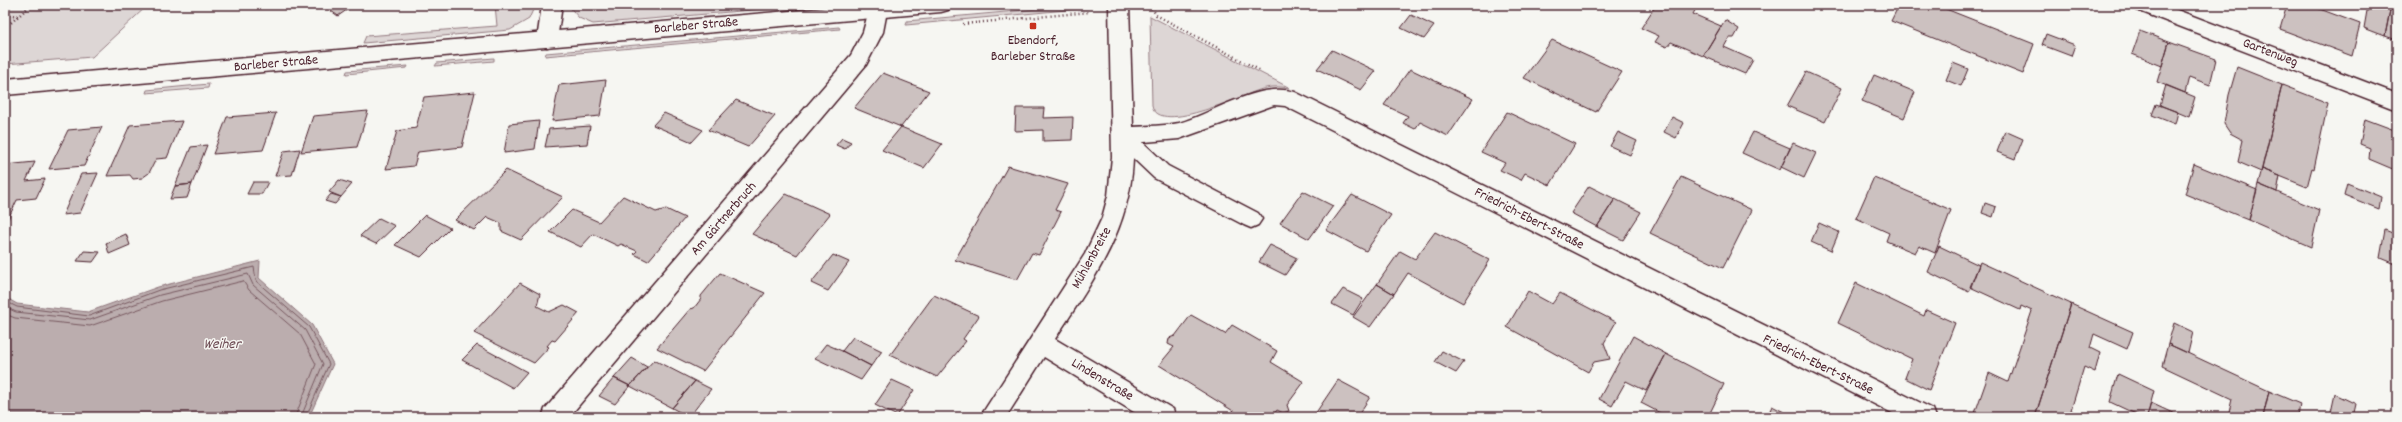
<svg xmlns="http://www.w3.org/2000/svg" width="2402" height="422" font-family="Dekko,sans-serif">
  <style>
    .green { fill: #ddd6d5; stroke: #947a80 }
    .water { fill: #bbadae; stroke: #8e747a }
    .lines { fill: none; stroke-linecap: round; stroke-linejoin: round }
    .shore { stroke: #77585f; stroke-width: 1 }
    .building { fill: #ccc1c0; stroke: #4a1f2b }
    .lane-casing { stroke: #4a1f2b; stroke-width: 3 }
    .street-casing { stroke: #4a1f2b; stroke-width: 3 }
    .secondary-casing { stroke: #4a1f2b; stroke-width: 3 }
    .path { stroke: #4a1f2b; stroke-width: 2.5; stroke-dasharray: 1 3; stroke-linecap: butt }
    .lane { fill: #f6f6f2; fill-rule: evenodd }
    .street { fill: #f6f6f2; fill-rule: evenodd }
    .secondary { fill: #f6f6f2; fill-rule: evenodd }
    .poi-dot { fill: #c8321e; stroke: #f6f6f2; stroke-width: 1.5 }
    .labels { text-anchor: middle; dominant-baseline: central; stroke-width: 3; stroke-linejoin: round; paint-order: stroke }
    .street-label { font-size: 14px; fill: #4a1f2b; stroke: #f6f6f2 }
    .poi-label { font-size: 14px; fill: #4a1f2b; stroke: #f6f6f2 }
    .water-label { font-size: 15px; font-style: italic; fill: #6c4a52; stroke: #f6f6f2 }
  </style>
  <rect width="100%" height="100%" fill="#f6f6f2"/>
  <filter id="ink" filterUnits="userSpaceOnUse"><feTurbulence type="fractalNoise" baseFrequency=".025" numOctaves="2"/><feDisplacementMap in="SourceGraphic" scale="8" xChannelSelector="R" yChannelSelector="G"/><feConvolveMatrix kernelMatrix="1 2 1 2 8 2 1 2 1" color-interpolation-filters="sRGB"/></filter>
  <g filter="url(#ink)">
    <path class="green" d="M5 5H148L92 57 5 64Z
      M495 5H535L529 19 510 30 363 43 366 36 497 26Z
      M568 5H809L593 24 579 18Z
      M1082 5 1088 8 906 25 907 21Z
      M1150 16 1290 88C1282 87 1274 86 1266 88 1249 91 1158 138 1152 105Z
      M839 27 840 29 545 56 546 53Z
      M494 58V61L435 66 437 63Z
      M408 66 407 68 346 74 347 71Z
      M209 84 208 88 146 93 147 90Z"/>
    <path class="water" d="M260 261 259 278 312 325 333 364 309 417H5V297L17 304 88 312 158 287Z"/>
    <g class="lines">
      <path class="shore" d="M5 301 17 307 89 316 159 290 254 267 256 281 309 327 329 364 306 417
        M5 307 16 312 90 320 160 295 248 274 253 285 305 330 323 364 301 417
        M5 314 15 318 90 326 162 301 243 281 249 290 300 334 316 364 295 417"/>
    </g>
    <path class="building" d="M323 5H354L338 16Z
      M1656 5H1698L1693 14 1721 26 1703 56 1671 42 1667 47 1655 42 1659 36 1641 28Z
      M1899 5H1948L1946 9 2034 44 2023 74 1891 21Z
      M2287 5H2309L2360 24 2352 56 2280 29Z
      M2368 5H2391L2385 36 2364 28Z
      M2391 5H2397V40L2385 36Z
      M1411 15 1434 26 1424 39 1401 28Z
      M1725 20 1739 29 1734 38H1729L1724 47 1753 60 1745 74 1703 56Z
      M2140 31 2169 42 2162 66 2132 54Z
      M2046 34 2075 45 2071 56 2042 45Z
      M1552 40 1622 72 1596 112 1524 78Z
      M2169 42 2216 59 2210 85 2189 77 2185 93 2157 82Z
      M1332 50 1376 71 1361 90 1317 69Z
      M1953 63 1968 69 1961 86 1946 80Z
      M2237 67 2282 85 2261 172 2238 162 2243 140 2230 133 2224 124 2229 95Z
      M1410 69 1473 99 1448 136 1420 122 1415 129 1403 123 1408 116 1384 105Z
      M1806 72 1842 88 1825 122 1787 106Z
      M883 73 929 91 901 127 854 108Z
      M1874 75 1915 92 1904 118 1862 101Z
      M606 80 600 116 552 121 559 85Z
      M2166 85 2195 97 2189 117 2160 105Z
      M2282 85 2328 103 2314 169 2312 168 2307 187 2262 169Z
      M475 92 462 147 418 152 414 166 386 169 397 131 416 128 424 97Z
      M736 100 775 116 748 147 708 130Z
      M2156 104 2178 112 2175 124 2152 115Z
      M1016 108H1044L1043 118 1073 117 1072 140 1043 141V130L1015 131Z
      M368 111 357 147 301 152 313 116Z
      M1507 112 1575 144 1550 185 1525 173 1521 180 1500 170 1505 163 1481 152Z
      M276 113 263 150 213 154 227 117Z
      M664 113 703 130 692 142 653 125Z
      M1672 117 1684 123 1676 138 1664 132Z
      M2365 119 2397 131 2395 170 2369 159 2370 148 2360 144Z
      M182 121 167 158 156 159 149 173 142 178 133 179 130 175 107 176 130 125Z
      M539 121 535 149 504 153 509 124Z
      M590 126 587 144 545 147 549 129Z
      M102 127 84 166 49 169 68 130Z
      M901 127 942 144 924 168 882 150Z
      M2005 131 2023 139 2015 159 1997 152Z
      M1618 132 1637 141 1630 155 1610 146Z
      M1753 132 1790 148 1780 170 1742 153Z
      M842 138 851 142 845 149 836 145Z
      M1793 143 1816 153 1804 178 1781 167Z
      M207 145 192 184 175 186 191 147Z
      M300 149 292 175 275 176 284 151Z
      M35 162 26 181 45 179 36 198 17 200 8 219 5 220V165Z
      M2194 164 2257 190 2249 220 2185 194Z
      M1008 166 1068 184 1055 210 1061 212 1039 255 1032 253 1017 280 955 260Z
      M2262 169 2280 176 2277 192 2258 184Z
      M506 170 563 197 521 240 501 231V223L487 217 474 230 455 220Z
      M98 173 80 213 63 215 81 174Z
      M1681 177 1752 210 1723 268 1650 233Z
      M1874 177 1951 210 1935 253 1919 246 1915 253 1886 241 1889 233 1856 218Z
      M339 180 352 184 341 197 329 192Z
      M253 182H268L262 194H247Z
      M2347 183 2381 197 2379 209 2344 195Z
      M192 184 187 198 170 199 175 186Z
      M2258 184 2319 210 2311 247 2249 220Z
      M1589 186 1615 199 1597 227 1571 213Z
      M1303 191 1333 206 1309 239 1280 223Z
      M331 194 341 197 335 204 325 201Z
      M786 194 830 214 797 255 752 234Z
      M1352 195 1391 215 1366 251 1326 230Z
      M623 196 656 212 666 209 685 218 648 261 634 254 637 251 621 244 618 246 593 234 581 247 550 232 572 210 599 222Z
      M1615 199 1641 212 1623 240 1597 227Z
      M1985 203 1996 207 1993 217 1982 213Z
      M425 215 450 228 421 257 395 245Z
      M379 218 395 226 376 244 360 236Z
      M1819 223 1839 232 1831 251 1811 242Z
      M2385 230 2397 235V265L2380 258Z
      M1435 232 1490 260 1463 303 1408 273 1394 294 1377 284 1400 251 1415 259Z
      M126 234 130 245 109 254 106 243Z
      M1270 245 1297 258 1285 275 1259 262Z
      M1939 246 1979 265 1969 292 1928 272Z
      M84 251 100 252 93 262 77 261Z
      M833 255 849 262 828 291 811 283Z
      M1980 262 2071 304 2035 417H1983L1975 413 1989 373 2008 382 2032 311 2021 306 2020 310 1970 287Z
      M720 273 765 293 703 371 657 348 690 309 694 308 701 299V296Z
      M520 283 540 294 537 306 549 312 564 305 579 313 555 341 552 340 547 346 549 347 534 363 474 333Z
      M1856 283 1924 316 1926 310 1955 323 1929 390 1905 378 1912 359 1838 323Z
      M1377 284 1394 294 1370 327 1353 317Z
      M1343 289 1363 299 1353 315 1332 304Z
      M1528 291 1552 304 1560 293 1616 322 1604 343 1610 359 1594 362 1588 372 1507 327Z
      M934 295 979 316 963 339 966 341 937 377 890 355Z
      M2071 304 2133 332 2127 349 2094 334 2090 348 2100 353 2095 372 2084 367 2071 410 2083 417H2035Z
      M1191 315 1225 334 1232 325 1277 351 1271 362 1304 382 1287 405 1289 411 1283 413 1277 410 1272 417H1243L1159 365 1174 347 1168 344 1169 338 1175 336Z
      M2174 323 2193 332 2188 353 2168 344Z
      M1633 336 1666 354 1646 391 1626 381 1612 406 1599 399Z
      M853 337 882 351 871 366 842 351Z
      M826 344 842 351 871 366 861 380 815 358Z
      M2168 344 2269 391 2263 417H2228L2232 399 2162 366Z
      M477 345 527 372 513 388 462 360Z
      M1442 351 1464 362 1456 373 1435 362Z
      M1666 354 1724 384 1708 417H1668L1641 403Z
      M632 358 647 367 630 386 614 378Z
      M654 360 695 381 672 408 630 386Z
      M2118 374 2154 391 2147 417H2142L2110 402Z
      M614 378 630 386 615 404 599 396Z
      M892 380 914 390 897 416 875 405Z
      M1338 380 1370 397 1357 417H1313Z
      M695 381 711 389 689 417 672 408Z
      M2269 391 2300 404 2298 417H2263Z
      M2335 394 2356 404 2353 417H2330Z
      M2151 403 2179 416V417H2147Z
      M1772 406 1794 417H1767Z"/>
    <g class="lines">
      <g class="lane-casing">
        <path id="lane" d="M1123 128 1130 130 1168 166 1258 213 1262 219 1258 225 1251 228 1244 225 1154 178 1116 142 1113 136 1116 130Z"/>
      </g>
      <g class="street-casing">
        <path id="street" d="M542 5H562L557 40 554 45 547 47 540 45 537 40Z
          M881 5 887 11 883 32 866 65 569 417H542L545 409 851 55 863 32 870 6Z
          M1109 5H1129L1133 127C1147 126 1164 126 1179 123 1214 113 1259 81 1295 92L1933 409 1936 417H1900L1285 106 1274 105 1179 139 1133 143C1136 222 1096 276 1055 339L1173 409 1176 417H1142L1044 357 1006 417H980L1085 254 1102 218 1108 196 1112 157Z
          M2134 5H2164L2397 94V110L2137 10Z"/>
      </g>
      <g class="secondary-casing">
        <path id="secondary" d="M859 5H951L948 10 941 12 5 95V79Z"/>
      </g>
      <path class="path" d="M1150 8 1185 5
        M1152 8 1156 15 1261 71
        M5 14 18 16
        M963 24 1090 12
        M5 28 31 5"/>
      <use href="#lane" class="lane"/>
      <use href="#street" class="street"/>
      <use href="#secondary" class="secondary"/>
    </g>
  </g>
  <rect class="poi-dot" x="1029" y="22" width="8" height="8" rx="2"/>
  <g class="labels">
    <g class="street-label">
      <text transform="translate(696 26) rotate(-5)">Barleber Straße</text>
      <text transform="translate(2270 53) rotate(21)">Gartenweg</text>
      <text transform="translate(276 64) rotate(-5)">Barleber Straße</text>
      <text transform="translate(724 219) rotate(-49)">Am Gärtnerbruch</text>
      <text transform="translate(1529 219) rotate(27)">Friedrich-Ebert-Straße</text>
      <text transform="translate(1092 258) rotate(-61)">Mühlenbreite</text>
      <text transform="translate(1818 365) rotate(26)">Friedrich-Ebert-Straße</text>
      <text transform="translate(1102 380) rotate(31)">Lindenstraße</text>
    </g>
    <g class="poi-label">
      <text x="1033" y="41">Ebendorf,<tspan x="1033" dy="16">Barleber Straße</tspan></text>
    </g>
    <g class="water-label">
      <text x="222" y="345">Weiher</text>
    </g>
  </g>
  <rect width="2402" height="422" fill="none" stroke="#f6f6f2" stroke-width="20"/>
  <rect x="10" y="10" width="2382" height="402" fill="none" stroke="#4a1f2b" stroke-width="1.5" filter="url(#ink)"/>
</svg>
